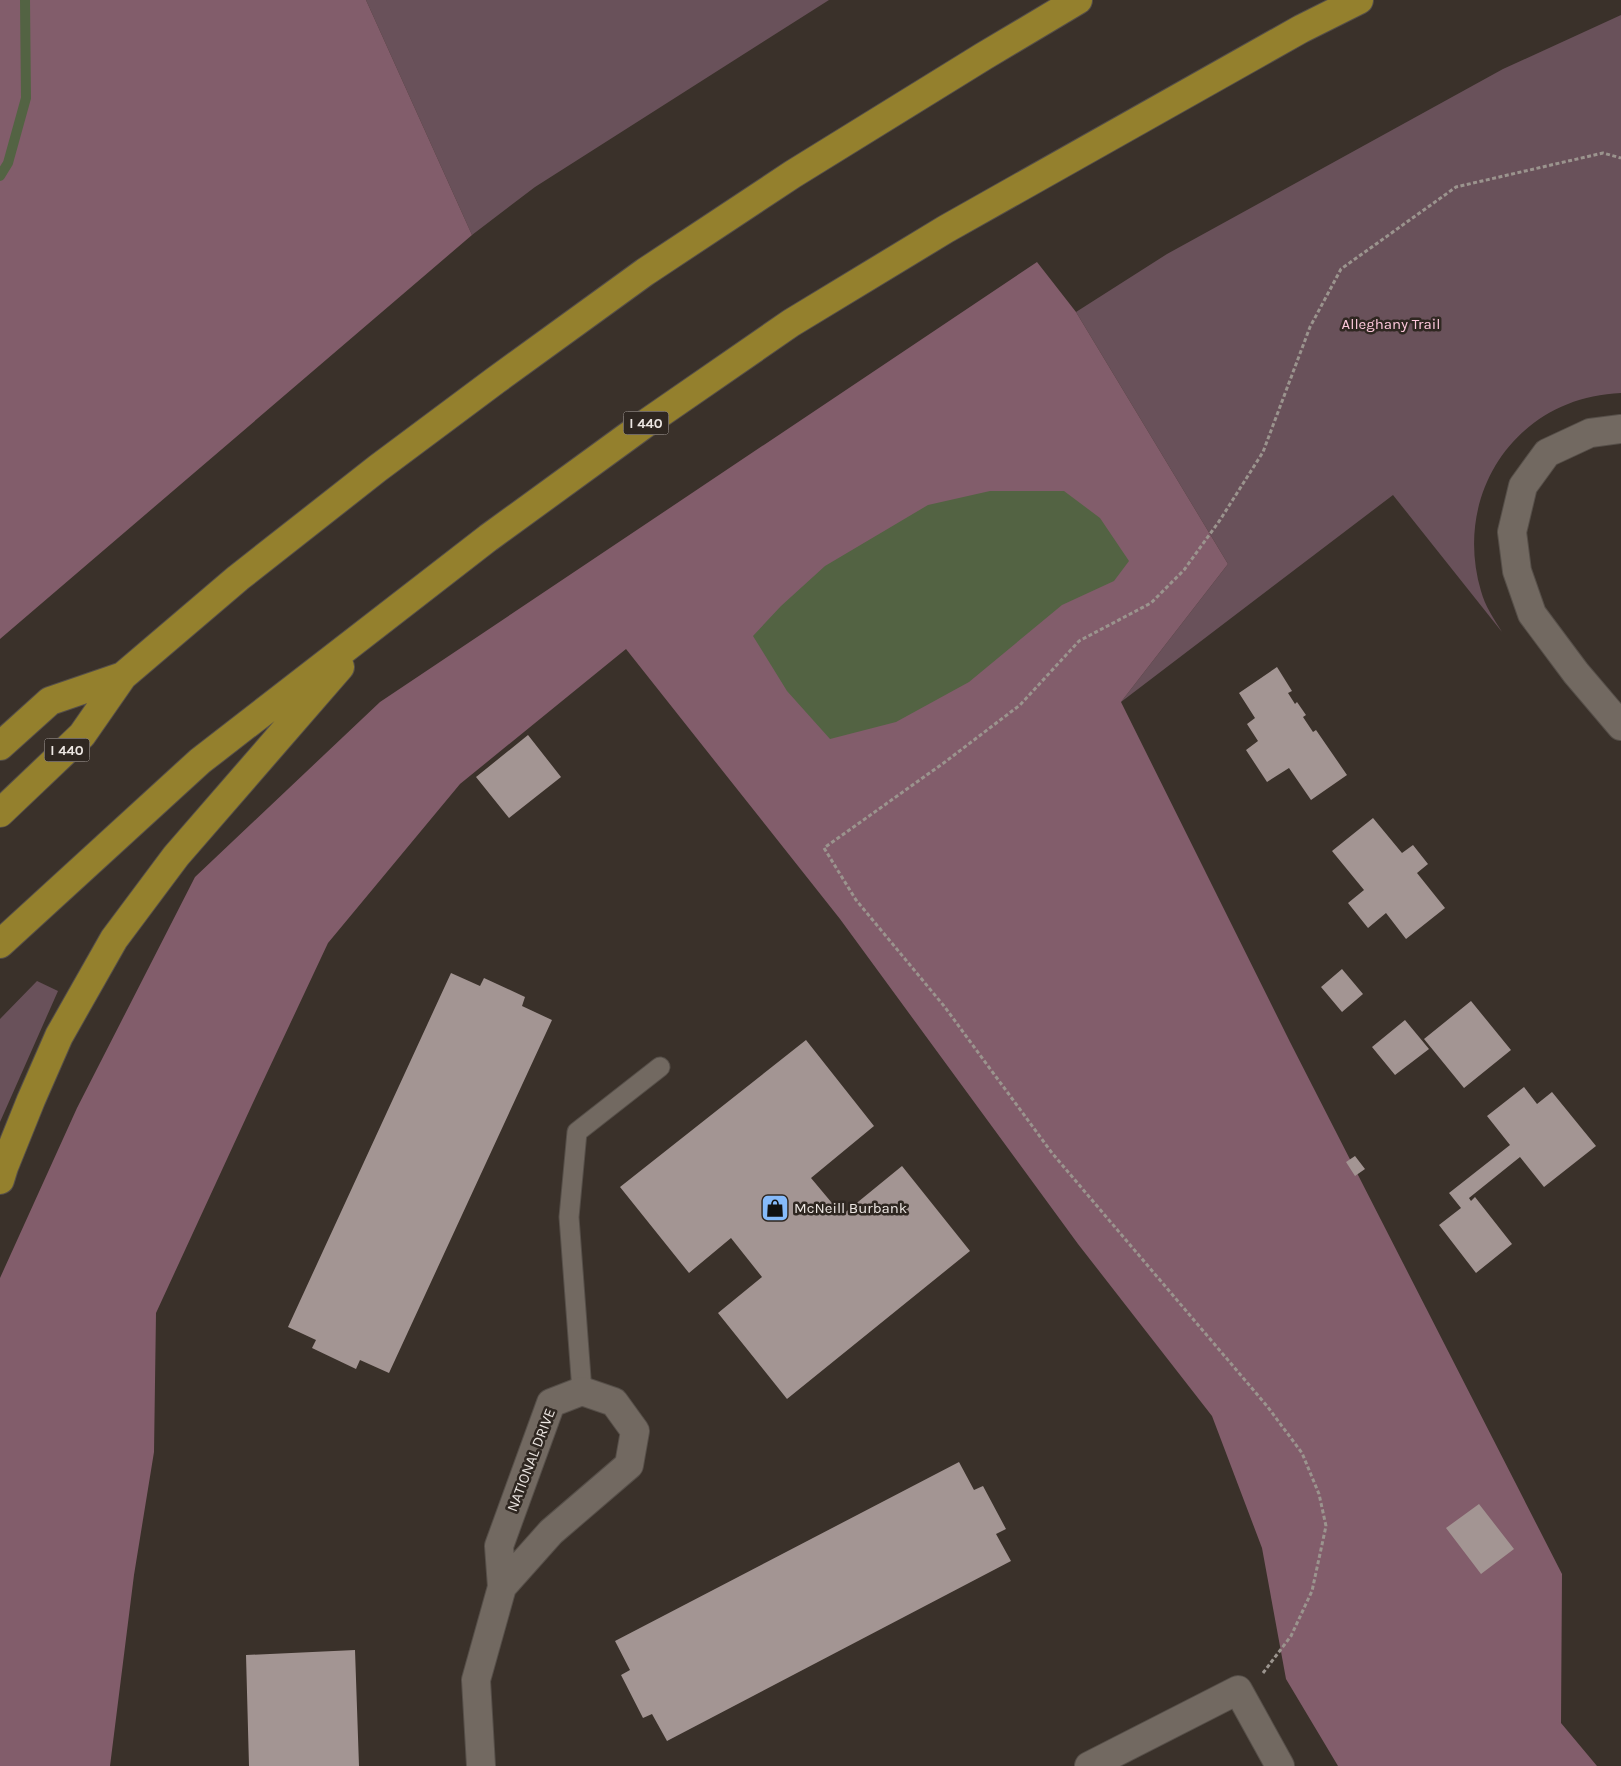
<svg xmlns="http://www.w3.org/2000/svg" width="1621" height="1766" font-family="Karla,sans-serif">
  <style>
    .green { fill: #69515a }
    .forest { fill: #825d6b }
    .water { fill: #536343 }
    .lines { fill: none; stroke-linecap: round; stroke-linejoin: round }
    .stream { stroke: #536343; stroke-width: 10 }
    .building { fill: #a39593 }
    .service-casing { stroke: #564f49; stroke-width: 21 }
    .minor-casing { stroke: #564f49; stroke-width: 30 }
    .motorway-casing { stroke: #564f49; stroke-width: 30 }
    .path { stroke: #9b948e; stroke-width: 3; stroke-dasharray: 4 2.5; stroke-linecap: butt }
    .service { stroke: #726961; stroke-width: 19 }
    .minor { stroke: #726961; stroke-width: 28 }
    .motorway { stroke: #94802d; stroke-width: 28 }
    .labels { text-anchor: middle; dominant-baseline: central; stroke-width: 5; stroke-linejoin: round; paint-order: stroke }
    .shield { fill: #2f2721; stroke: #b4ada9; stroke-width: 1 }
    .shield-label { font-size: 14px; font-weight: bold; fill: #ede7e3 }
    .park-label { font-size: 15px; fill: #fec8dc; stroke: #2f2721 }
    .poi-label { font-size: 15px; fill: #ede7e3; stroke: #2f2721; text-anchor: start }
    .street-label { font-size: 15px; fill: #ede7e3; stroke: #2f2721 }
  </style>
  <rect width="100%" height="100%" fill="#3a312a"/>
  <path class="green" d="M366 0H829L535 187 472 235Z
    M1621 15V393C1517 397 1452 493 1481 591 1485 606 1494 619 1502 632L1393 495 1121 702 1228 564 1076 312 1167 254 1503 69Z
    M37 981 58 991 0 1122V1019Z"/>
  <path class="forest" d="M0 0H366L472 235 0 639Z
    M1037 262 1076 312 1228 564 1121 702 1290 1042 1562 1574 1561 1723 1597 1766H1338L1286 1679 1262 1548 1212 1416 1078 1244 840 919 626 649 460 784 328 943 251 1107 156 1313 154 1452 134 1575 110 1766H0V1278L77 1108 195 877 380 702Z"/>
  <path class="water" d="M990 491H1064L1100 518 1129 561 1114 581 1062 605 969 682 896 722 830 739 787 691 753 636 781 606 825 566 928 505Z"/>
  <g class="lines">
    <path class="stream" d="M0 176 8 163 26 98 25 0"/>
  </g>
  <path class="building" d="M1277 667 1292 691 1288 693 1295 704 1297 702 1306 715 1303 717 1313 732 1316 730 1347 775 1311 800 1289 768 1267 782 1246 750 1258 741 1247 724 1255 718 1239 693Z
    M528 735 561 777 509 818 476 777Z
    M1373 818 1402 853 1413 845 1428 864 1417 873 1445 908 1406 939 1386 913 1368 928 1348 903 1364 890 1332 851Z
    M1342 969 1363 994 1342 1012 1321 987Z
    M451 973 480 986 484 978 525 997 522 1006 552 1020 389 1373 360 1360 356 1369 312 1348 316 1340 288 1327Z
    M1471 1001 1511 1050 1464 1088 1424 1039Z
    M1405 1020 1429 1049 1395 1075 1372 1047Z
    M806 1040 874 1126 811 1178 842 1215 902 1166 970 1251 787 1399 718 1313 762 1277 731 1238 689 1273 620 1187Z
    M1524 1087 1537 1104 1552 1092 1596 1146 1544 1187 1520 1157 1469 1198 1471 1201 1475 1197 1512 1244 1476 1273 1439 1225 1461 1208 1449 1193 1510 1145 1487 1116Z
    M1355 1156 1365 1169 1355 1176 1346 1162Z
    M959 1462 974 1490 983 1486 1006 1529 996 1534 1011 1561 667 1741 652 1714 643 1718 621 1675 630 1670 615 1641Z
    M1479 1504 1514 1549 1481 1574 1446 1528Z
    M355 1650 359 1766H249L246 1655Z"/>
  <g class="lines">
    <g class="service-casing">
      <path id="service" d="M582 1391 569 1217 577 1132 660 1067"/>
    </g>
    <g class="minor-casing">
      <path id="minor" d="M1621 429 1590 433 1547 453 1523 486 1512 532 1517 571 1532 614 1576 673 1621 726
        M481 1766 476 1680 502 1587 499 1546 551 1403 582 1391 614 1402 635 1431 629 1465 551 1532 502 1587
        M1089 1766 1238 1690 1280 1766"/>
    </g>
    <g class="motorway-casing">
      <path id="motorway" d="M0 746 50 701 123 676
        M0 813 82 735 123 676 238 578 378 468 496 380 645 272 793 174 984 56 1078 0
        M0 944 200 761 488 538 642 426 791 323 946 229 1301 29 1359 0
        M0 1180 4 1167 31 1100 59 1036 114 939 176 856 340 667"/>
    </g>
    <path class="path" d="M1263 1673 1291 1636 1312 1591 1326 1526 1319 1494 1302 1453 1267 1406 1052 1153 944 1006 856 900 824 848 945 762 1020 705 1079 641 1151 603 1184 570 1220 520 1263 452 1310 327 1341 269 1456 187 1603 153 1621 158"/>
    <use href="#service" class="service"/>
    <use href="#minor" class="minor"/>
    <use href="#motorway" class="motorway"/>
  </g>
  <defs>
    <g id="shop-square" transform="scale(1.4375)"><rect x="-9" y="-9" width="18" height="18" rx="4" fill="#86bbfb" stroke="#2f2721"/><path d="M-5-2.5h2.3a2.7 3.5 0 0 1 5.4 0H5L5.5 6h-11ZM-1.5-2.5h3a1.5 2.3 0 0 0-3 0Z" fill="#111"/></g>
  </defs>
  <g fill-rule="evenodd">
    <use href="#shop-square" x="775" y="1208"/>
  </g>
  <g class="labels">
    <g class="shield">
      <rect x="623.5" y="411.5" width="45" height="23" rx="4"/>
      <rect x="44.5" y="738.5" width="45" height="23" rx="4"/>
    </g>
    <g class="shield-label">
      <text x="646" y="423">I 440</text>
      <text x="67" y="750">I 440</text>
    </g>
    <g class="park-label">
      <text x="1391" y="324">Alleghany Trail</text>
    </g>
    <g class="poi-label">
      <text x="794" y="1208">McNeill Burbank</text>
    </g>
    <g class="street-label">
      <text transform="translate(531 1460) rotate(-69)">NATIONAL DRIVE</text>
    </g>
  </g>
</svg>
